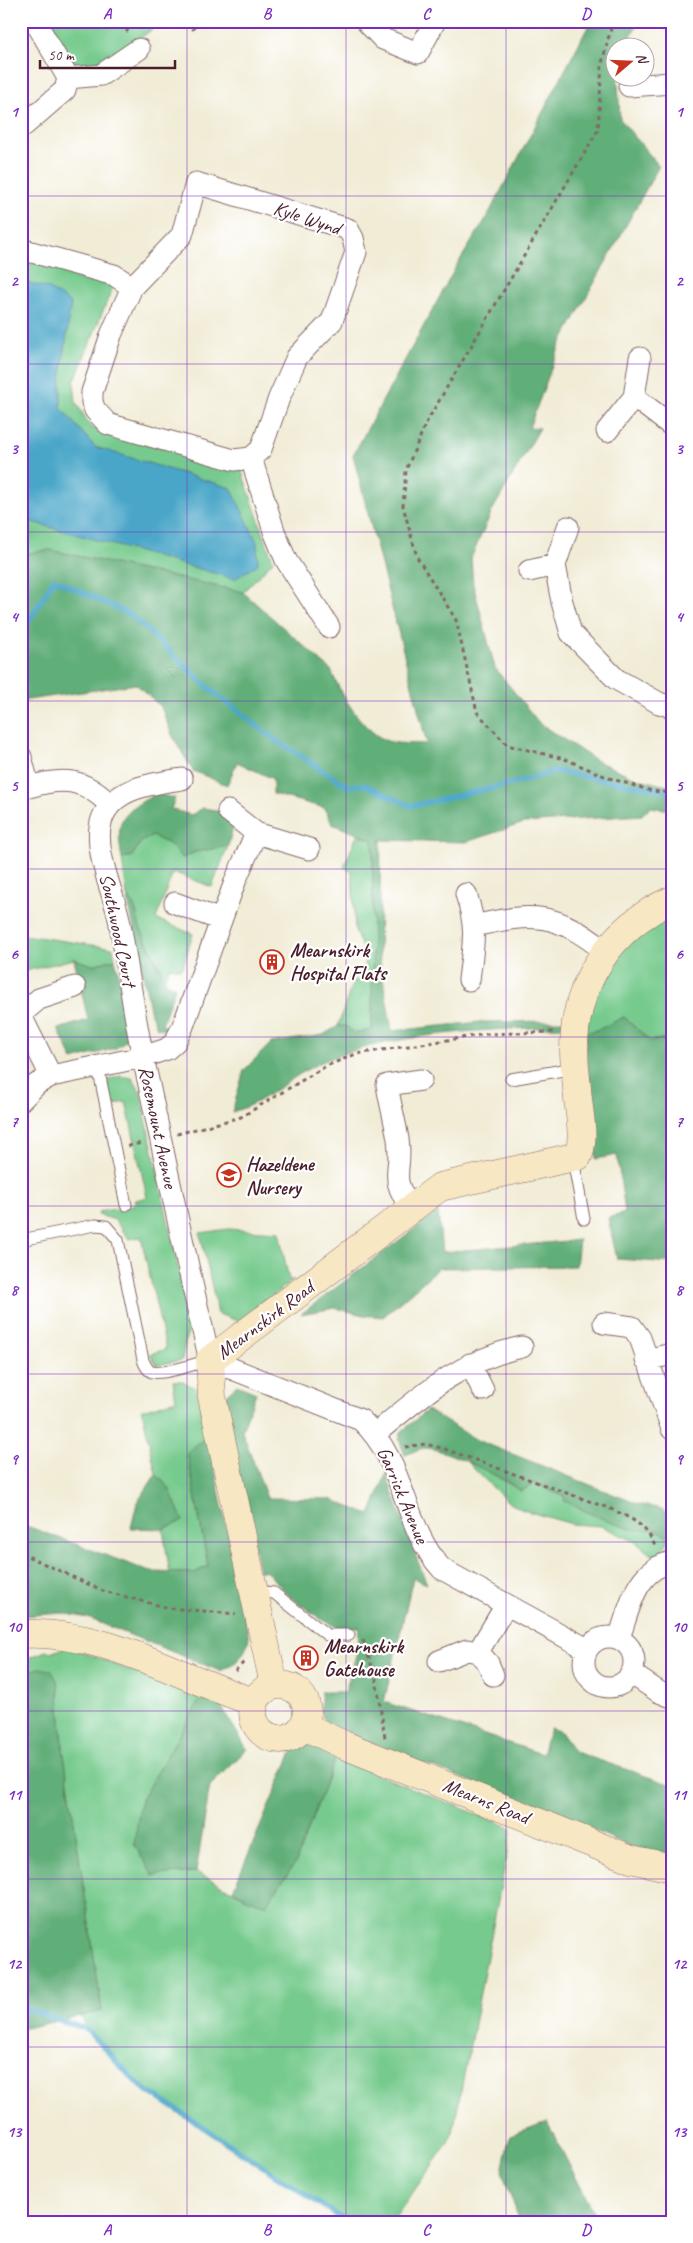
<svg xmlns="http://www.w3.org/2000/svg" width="693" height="2243" font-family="Caveat,sans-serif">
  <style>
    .green { fill: #76ca8d; stroke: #60745c }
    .forest { fill: #60ae78; stroke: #556652 }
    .water { fill: #49a6c8; stroke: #4a627a }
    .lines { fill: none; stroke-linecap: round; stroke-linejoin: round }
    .stream { stroke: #49a6c8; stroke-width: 5.5 }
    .lane-casing { stroke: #846767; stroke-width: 13 }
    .street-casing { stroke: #846767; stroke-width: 23 }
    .secondary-casing { stroke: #846767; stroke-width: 29 }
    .path { stroke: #846767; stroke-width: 3; stroke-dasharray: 4 4; stroke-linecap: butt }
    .lane { stroke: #fff; stroke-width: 11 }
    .street { stroke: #fff; stroke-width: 21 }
    .secondary { stroke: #f8e7c3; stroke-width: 28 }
    .grid { fill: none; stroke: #7b2cbf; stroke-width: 1; stroke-opacity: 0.55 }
    .labels { text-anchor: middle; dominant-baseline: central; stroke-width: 4.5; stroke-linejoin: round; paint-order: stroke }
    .street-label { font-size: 20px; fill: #4a1f2b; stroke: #fff }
    .poi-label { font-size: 20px; font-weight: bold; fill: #4a1f2b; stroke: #fff; text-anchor: start }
    .neatline { fill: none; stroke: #7b2cbf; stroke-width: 2 }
    .grid-label { font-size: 16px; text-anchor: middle; font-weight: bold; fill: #7b2cbf }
  </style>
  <rect width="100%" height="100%" fill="#fff"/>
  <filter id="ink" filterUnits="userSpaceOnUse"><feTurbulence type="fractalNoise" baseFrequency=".02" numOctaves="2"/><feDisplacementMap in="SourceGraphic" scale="10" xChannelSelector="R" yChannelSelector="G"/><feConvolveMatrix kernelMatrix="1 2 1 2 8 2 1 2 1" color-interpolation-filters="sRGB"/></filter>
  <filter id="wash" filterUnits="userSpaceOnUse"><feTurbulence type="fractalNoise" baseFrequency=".0096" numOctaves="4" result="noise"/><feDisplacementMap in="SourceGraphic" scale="20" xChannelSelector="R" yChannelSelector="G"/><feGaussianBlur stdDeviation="1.12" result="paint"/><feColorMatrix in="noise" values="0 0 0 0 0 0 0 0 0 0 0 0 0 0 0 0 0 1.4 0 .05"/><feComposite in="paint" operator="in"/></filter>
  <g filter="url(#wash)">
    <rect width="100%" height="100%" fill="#f1ecd6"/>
    <path class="green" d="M43 21H156L158 25 105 64 73 70Z
      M21 259 114 284 74 382 76 403 92 428 241 469 273 561 243 592 50 550 21 554Z
      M357 835 373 840 372 1030 354 1033 346 1026H338L353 981 366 978 363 950 355 931 352 872 344 867Z
      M152 836 170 844 183 858 195 852 228 846 212 887 173 872 156 919 193 934 182 969 170 967 165 977 140 928 134 904 127 895 122 859 132 856 141 842Z
      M672 913V933L664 935 672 987V1033L668 1038 650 1041 624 1017 600 1029 585 1033 594 999 616 952Z
      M21 921 24 935 113 948 115 959 92 965 74 959 21 972Z
      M121 1076 132 1078 140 1091 191 1326 186 1338 182 1360 157 1365 150 1354 166 1349 141 1237 129 1239 115 1220 99 1215 98 1212 133 1206 136 1200 147 1197 126 1102 112 1105 107 1080Z
      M228 1229 279 1232 289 1280H294L238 1321 218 1314 200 1233Z
      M173 1381H181L196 1388 208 1436 187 1452 208 1566 194 1573 170 1574 163 1529 182 1521 169 1488 156 1474 142 1410 176 1400Z
      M467 1462 484 1469 521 1491 534 1483 634 1529 655 1528 670 1537 666 1545 654 1557 634 1541 601 1526 572 1524 523 1510 508 1502Z
      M64 1648 83 1652 201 1698 141 1800 153 1875 196 1872 248 1899 296 1862 335 1758 512 1828 452 2137 392 2222H347L139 2085 86 2029 80 2016 102 2011 63 1748 58 1682 39 1668 21 1674V1663L28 1658 46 1651 50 1653Z"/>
    <path class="forest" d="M591 21H639L625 47 616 48 620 119 659 166 560 345 529 428H540L492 511 471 558 473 584 495 668 540 724 597 761 638 779 672 787V810L650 807 642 815 524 823 466 842 381 840 379 955 392 1031 479 1022 563 1021 562 1027C490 1029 388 1033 322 1062 290 1076 266 1103 232 1112L244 1070 271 1043 323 1035 338 1026H346L354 1033 372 1030 373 840 332 824 325 808 273 794V779L237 762 227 785 193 771 172 735 161 707 136 684 21 701V554L50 550 243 592 331 670C340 693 361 729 385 740 395 745 415 743 427 744L353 455 457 265 487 217Z
      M156 794 175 798 171 809 191 815 203 808 215 810 234 824 228 846 195 852 182 858 170 844 152 836 141 842 132 856 122 859C115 819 120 813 156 794Z
      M127 895 134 904 140 928 156 961 167 983 175 987 162 1024 169 1030 157 1028 151 1014Z
      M74 959 92 965 115 959 131 1028 125 1041 116 1048 73 1060 58 1029 88 1020Z
      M624 1017 650 1041 668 1038 672 1033V1263L617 1259 608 1218 625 1213 617 1155 596 1159 585 1033 600 1029Z
      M438 1211 442 1252 579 1240 576 1266 439 1268 383 1317 363 1315 335 1308 301 1314Z
      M237 1385 256 1393 242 1431 267 1498 330 1499 370 1515 386 1474 413 1549 427 1584 413 1578 384 1702 542 1754 550 1728 561 1732 575 1752 672 1785V1858L637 1849 534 1805 326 1727 321 1711V1692H345L358 1649 359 1627H337L322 1620 289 1596 267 1572 259 1571 223 1403 229 1392Z
      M427 1410 477 1440 638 1504 662 1509 672 1517 670 1537C650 1525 651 1532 633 1529 609 1524 586 1511 564 1501L565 1496 534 1483 521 1491C505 1479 444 1447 424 1448 418 1449 411 1453 405 1455L399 1440 401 1432Z
      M208 1436 249 1638C245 1656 237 1664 220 1671L88 1618 62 1613 21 1616V1524L151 1572 194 1573 208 1566 187 1452Z
      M156 1474 169 1488 183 1521 163 1529 131 1528 137 1503Z
      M39 1668 51 1670 58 1682 63 1748 102 2011 21 2029V1781L24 1761 21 1674Z
      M201 1698 218 1701 247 1749 210 1786 196 1872 153 1875 134 1844 141 1800Z
      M312 1742 335 1758 296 1862 266 1905 248 1899 233 1890 292 1752Z
      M547 2122 599 2222H520L502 2171 510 2135Z"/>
    <path class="water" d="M21 281 48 288 71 303 61 380V408L95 447 231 488 257 542 258 564 235 579 21 519Z"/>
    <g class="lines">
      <path class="stream" d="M21 621 28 623 54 579 131 615 210 689 274 739 347 786 365 785 411 806 523 781 554 771 672 792
        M21 2007 86 2029 139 2085 347 2222"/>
    </g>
  </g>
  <g filter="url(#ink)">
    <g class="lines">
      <g class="lane-casing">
        <path id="lane" d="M98 1067 126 1205
          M511 1079 575 1068
          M573 1159 584 1219
          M21 1240 95 1225 106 1226 118 1240 143 1360C145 1365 147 1370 152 1372 164 1375 197 1363 210 1360
          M255 1591 274 1593 327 1635H349"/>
      </g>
      <g class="street-casing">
        <path id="street" d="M366 21 383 39 418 53 435 21
          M68 78 101 75 139 49
          M629 86 672 83
          M21 128 65 90 68 78 35 21
          M196 183 348 229 353 238 356 252 332 321 297 357 279 398 261 449 251 458 234 460 108 424 95 410 92 402V392L111 335 132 287 182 235Z
          M21 249 114 275 132 287
          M634 397 672 426
          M607 431 634 397 640 358
          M251 458 274 531 286 560 329 627
          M568 527 555 565 562 602 571 633 616 679 659 703 672 707
          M529 571 555 565
          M21 757 29 787C64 777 84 778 110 805
          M182 779C153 784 113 787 102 819 92 847 113 891 119 919 128 965 133 1011 143 1057 165 1158 185 1259 210 1360L361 1420C407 1463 402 1526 442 1569L587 1649
          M228 811 256 833 309 849
          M466 894C478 929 473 945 469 980
          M175 903 221 920
          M474 926C535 912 555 912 605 951
          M21 1014 39 999 75 987
          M21 1016 51 1076
          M21 1100 37 1084 51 1076 143 1057 167 1049 175 1042 183 1026 236 879 256 833
          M412 1209C387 1175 403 1173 398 1139 395 1121 390 1103 387 1085L421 1080
          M604 1323 632 1327 640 1338 672 1429
          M646 1360 672 1354
          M470 1364 483 1390
          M375 1434C422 1395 461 1360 522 1347
          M584 1662a25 25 0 1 1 50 0a25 25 0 1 1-50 0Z
          M619 1638C630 1608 635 1569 672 1562
          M478 1652 488 1663 493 1675
          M439 1661 467 1650 478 1652 506 1605
          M632 1674 659 1692 672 1697"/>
      </g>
      <g class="secondary-casing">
        <path id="secondary" d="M21 1634C103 1629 178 1677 254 1702
          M253 1712a27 27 0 1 1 54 0a27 27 0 1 1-54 0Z
          M274 1685 212 1397 210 1360 440 1187 578 1156C586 1137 578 1109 577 1088 576 1076 574 1063 574 1050 574 983 611 927 672 900
          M304 1726 344 1745 631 1859 672 1868"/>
      </g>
      <path class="path" d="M125 21 128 28 126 34
        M188 21 193 29 199 21
        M616 21 611 28 602 63 598 130 426 423 406 470 403 506 417 557 456 620 477 712 507 745 565 759 609 778 652 791 672 793
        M177 1134 241 1117 326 1066 356 1054 487 1034 553 1032
        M128 1146 142 1143
        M405 1447 425 1444 442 1448 611 1509C633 1519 648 1526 656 1549
        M21 1553 103 1591 169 1608 236 1614
        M363 1640 376 1679 385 1738
        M235 1671 246 1660"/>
      <use href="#lane" class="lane"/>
      <use href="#street" class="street"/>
      <use href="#secondary" class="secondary"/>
    </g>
  </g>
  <path class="grid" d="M187 21V2222M346 21V2222M506 21V2222M21 196H672M21 364H672M21 532H672M21 701H672M21 869H672M21 1037H672M21 1206H672M21 1374H672M21 1542H672M21 1711H672M21 1879H672M21 2047H672"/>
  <defs>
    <g id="building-ring" transform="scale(1.25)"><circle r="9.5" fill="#fff" stroke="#c8321e" stroke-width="1.5"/><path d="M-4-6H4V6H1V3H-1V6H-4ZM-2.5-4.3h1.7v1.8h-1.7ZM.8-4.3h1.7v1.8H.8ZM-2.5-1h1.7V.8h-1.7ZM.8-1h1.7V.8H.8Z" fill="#c8321e"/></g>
    <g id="school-ring" transform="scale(1.25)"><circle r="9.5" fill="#fff" stroke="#c8321e" stroke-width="1.5"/><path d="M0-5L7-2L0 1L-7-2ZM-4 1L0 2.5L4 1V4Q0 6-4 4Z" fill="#c8321e"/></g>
  </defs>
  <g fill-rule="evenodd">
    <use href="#building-ring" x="272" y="962"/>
    <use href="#school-ring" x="229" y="1175"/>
    <use href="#building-ring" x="306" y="1658"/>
  </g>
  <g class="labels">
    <g class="street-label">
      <text transform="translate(307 218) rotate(18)">Kyle Wynd</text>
      <text transform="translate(118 930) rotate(78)">Southwood Court</text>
      <text transform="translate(158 1127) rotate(78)">Rosemount Avenue</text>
      <text transform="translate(265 1320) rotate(-37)">Mearnskirk Road</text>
      <text transform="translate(403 1495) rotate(67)">Garrick Avenue</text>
      <text transform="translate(486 1801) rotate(22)">Mearns Road</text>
    </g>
    <g class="poi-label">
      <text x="290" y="950">Mearnskirk<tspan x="290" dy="23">Hospital Flats</tspan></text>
      <text x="246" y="1164">Hazeldene<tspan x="246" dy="23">Nursery</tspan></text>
      <text x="324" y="1646">Mearnskirk<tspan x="324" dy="23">Gatehouse</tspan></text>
    </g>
  </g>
  <rect width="693" height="2243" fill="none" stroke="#fff" stroke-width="55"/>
  <g transform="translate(630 62) rotate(71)"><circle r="24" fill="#ffffff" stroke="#b7a5aa"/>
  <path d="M0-4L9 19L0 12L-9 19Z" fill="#c8321e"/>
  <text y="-8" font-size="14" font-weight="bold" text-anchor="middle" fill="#4a1f2b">N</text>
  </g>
  <path d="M40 60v8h135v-8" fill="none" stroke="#4a1f2b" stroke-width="2.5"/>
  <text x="48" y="60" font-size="15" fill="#4a1f2b" stroke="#ffffff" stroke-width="4" paint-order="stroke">50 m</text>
  <rect x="28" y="28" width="638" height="2188" class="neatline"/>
  <g class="grid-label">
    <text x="107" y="19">A</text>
    <text x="267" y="19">B</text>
    <text x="426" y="19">C</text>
    <text x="586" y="19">D</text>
    <text x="14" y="117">1</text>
    <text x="679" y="117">1</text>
    <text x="14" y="286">2</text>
    <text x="679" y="286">2</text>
    <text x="14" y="454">3</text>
    <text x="679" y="454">3</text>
    <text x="14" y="622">4</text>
    <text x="679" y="622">4</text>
    <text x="14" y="791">5</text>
    <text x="679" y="791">5</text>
    <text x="14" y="959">6</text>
    <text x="679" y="959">6</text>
    <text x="14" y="1127">7</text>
    <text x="679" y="1127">7</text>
    <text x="14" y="1295">8</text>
    <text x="679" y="1295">8</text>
    <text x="14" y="1464">9</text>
    <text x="679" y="1464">9</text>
    <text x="14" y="1632">10</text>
    <text x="679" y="1632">10</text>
    <text x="14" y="1800">11</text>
    <text x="679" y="1800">11</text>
    <text x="14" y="1969">12</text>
    <text x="679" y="1969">12</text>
    <text x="14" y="2137">13</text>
    <text x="679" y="2137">13</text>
    <text x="107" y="2235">A</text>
    <text x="267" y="2235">B</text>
    <text x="426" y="2235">C</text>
    <text x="586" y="2235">D</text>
  </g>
</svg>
